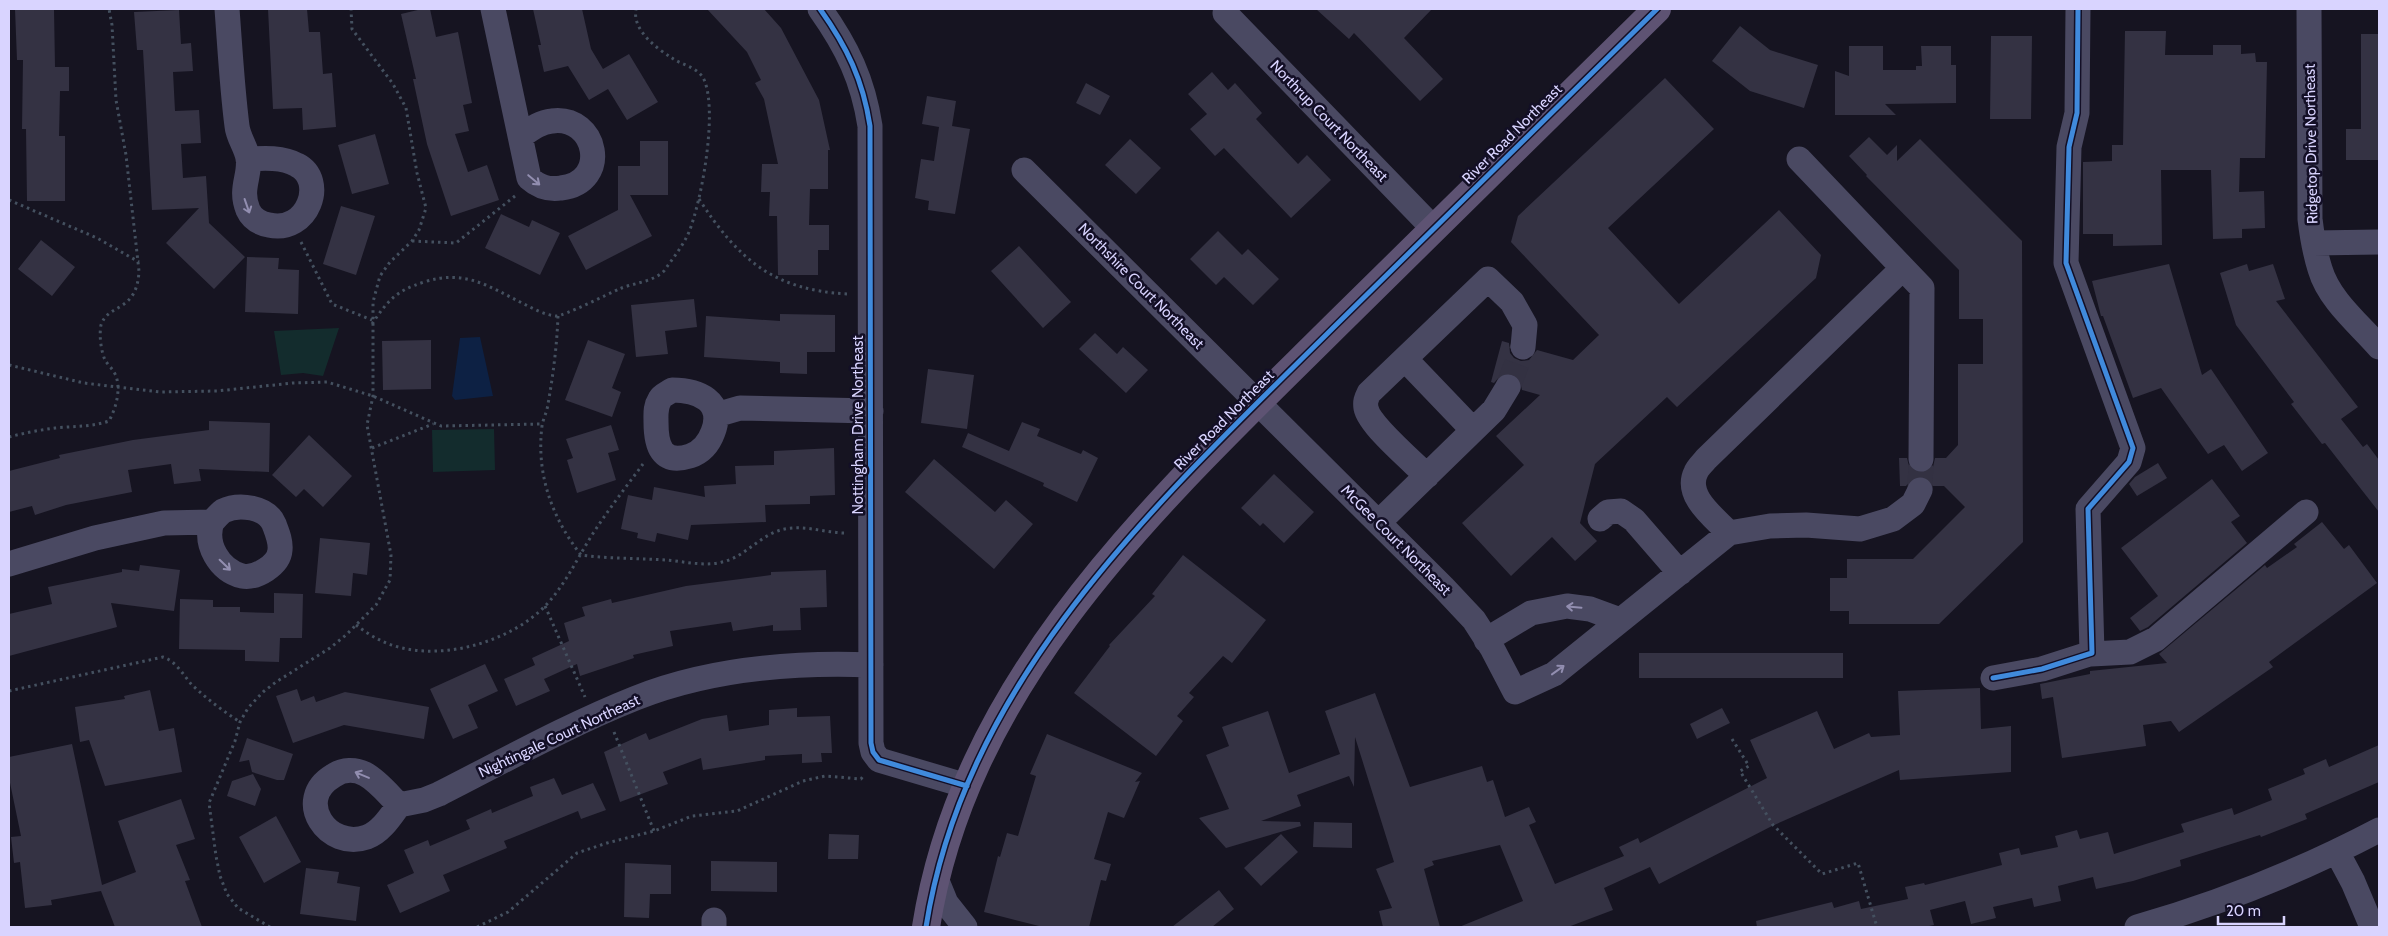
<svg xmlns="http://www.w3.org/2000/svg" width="2388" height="936" font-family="Cabin,sans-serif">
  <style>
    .green { fill: #132c2d }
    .water { fill: #0d2144 }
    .building { fill: #343243 }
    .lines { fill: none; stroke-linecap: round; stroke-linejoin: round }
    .minor-tunnel { stroke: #333142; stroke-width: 25; stroke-dasharray: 25 12; stroke-linecap: butt }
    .path { stroke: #44505f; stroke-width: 3; stroke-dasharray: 2.5 4; stroke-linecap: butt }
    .minor { stroke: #4a4962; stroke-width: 25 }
    .major { stroke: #5e5373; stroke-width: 28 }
    .cycleway-casing { stroke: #130f26; stroke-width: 8 }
    .cycleway { stroke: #408adc; stroke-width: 5 }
    .oneway { stroke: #928eb0 }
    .labels { text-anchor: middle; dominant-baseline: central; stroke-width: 5; stroke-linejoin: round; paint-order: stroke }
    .street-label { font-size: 15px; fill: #d9d4ff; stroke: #130f26 }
  </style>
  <rect width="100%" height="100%" fill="#161421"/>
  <path class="green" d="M339 328 323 376 303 373 281 375 274 331Z
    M494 429 495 470 433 472 432 430Z"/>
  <path class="water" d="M480 337 493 396 455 400 452 396 460 338Z"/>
  <path class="building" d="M15 9H54L55 67H69V91H60L59 136H65V201H27L26 129H22L23 60H17Z
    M268 9H307L309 32H320L323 74 332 73 336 127 303 130 302 108 273 109Z
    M422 9H430L436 37 458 32 472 103 463 105 469 131 455 134 468 172 487 165 499 200 451 216 427 144 413 79H416L401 14Z
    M533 9H582L591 49 603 69 629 54 658 102 627 120 608 89 589 100 568 66 544 72 538 45H541Z
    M707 9H764L781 28 819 100 830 150H828V189H810L809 225H829V250H818V275H778L777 216H769L770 192H761L762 164H778L764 99 755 83 761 80 747 52Z
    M1316 9H1432L1404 38 1443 79 1420 101 1354 33 1349 39Z
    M179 10 181 44 191 43 193 71 173 72 175 111 199 110 201 143 181 144 183 178 206 176 209 223 245 257 214 289 166 243 199 208 152 210 143 50H137L134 12Z
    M1740 26 1770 50 1818 65 1804 108 1750 91 1712 61Z
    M2125 31H2166L2165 55H2213V45H2241V54L2255 53 2256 62H2267L2265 158H2240L2239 192 2264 191 2265 228 2242 229V238L2213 239 2211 170H2161L2162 245 2113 246V234H2083V162L2112 161V145H2123Z
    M2361 34H2379V160H2346V129H2361Z
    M1991 36H2032L2031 119H1990Z
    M1849 46H1883V70H1916V66H1922L1921 46H1951V65H1956V103L1885 104 1896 115H1835V71L1849 76Z
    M1212 72 1228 90 1235 83 1262 113 1256 119 1298 164 1307 155 1331 180 1291 218 1224 148 1215 156 1190 129 1207 114 1188 94Z
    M1665 78 1714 129 1608 228 1679 304 1779 210 1821 255 1816 278 1677 407 1667 397 1595 464 1580 523 1597 541 1575 561 1552 537 1511 576 1462 523 1524 465 1496 436 1540 395 1522 390 1520 380 1516 375 1509 373 1501 375 1494 383 1491 382 1502 341 1509 343 1510 353 1514 358 1521 361 1529 360 1537 350 1573 360 1599 335 1511 242 1518 216Z
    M1086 83 1110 96 1100 115 1076 103Z
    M927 96 956 101 952 126 970 129 955 214 928 210 929 201 915 198 921 159 934 161 939 127 922 124Z
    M375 134 389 184 352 194 338 145Z
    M1869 137 1887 155 1897 145V161L1920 139 2022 241 2023 542 1939 624H1849V611H1830V578H1847V559H1913L1965 507 1944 486H1933L1926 477 1919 476 1913 478 1906 486H1900L1899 458H1907L1909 466 1914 472 1921 473 1928 471 1933 467 1935 458H1946L1958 445V364H1983V319H1959V270L1866 176 1867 175 1849 156Z
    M1130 139 1161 168 1136 194 1105 165Z
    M640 141H668V195H630L652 236 586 270 568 236 618 210V166H640Z
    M341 206 375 216 356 275 323 264Z
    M501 214 529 227 532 220 560 233 540 275 485 248Z
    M1218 231 1242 255 1248 249 1279 279 1253 305 1224 277 1216 285 1190 259Z
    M41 240 75 267 52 296 18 269Z
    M1019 246 1071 302 1043 328 991 271Z
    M247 257 279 258 278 269 299 270 298 314 245 312Z
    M2169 264 2202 375 2211 369 2268 453 2242 471 2224 445 2208 454 2161 388 2133 398 2103 316H2101L2092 281Z
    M2247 264 2249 271 2273 264 2285 299 2276 301 2358 407 2341 419 2363 447 2367 444 2379 460V512L2325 443 2322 444 2291 404 2294 402 2236 325 2220 273Z
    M694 299 697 327 665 331 668 354 636 357 631 305Z
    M780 314 835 315V352H807V374L780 373V362L704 357 706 316 780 321Z
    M1095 333 1117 354 1123 347 1148 370 1126 393 1079 349Z
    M431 340V389L383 390 382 341Z
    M588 340 625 354 612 388 621 392 612 417 565 400Z
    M928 369 974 375 967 429 921 423Z
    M209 421 270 423 269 472 199 469 201 481 174 484 171 464 128 470 132 492 66 505 35 515 32 506 9 512V471L60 458 59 455 133 440 209 430Z
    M1022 422 1040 429 1037 436 1081 454 1083 450 1098 458 1077 502 1043 486 1044 483 962 447 968 433 1009 451Z
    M611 425 619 450 608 453 616 480 577 493 567 460 573 458 566 439Z
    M309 435 352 476 323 507 304 489 296 497 272 475Z
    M834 448 835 495 810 496V504L765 505 766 522 691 525 688 540 657 533 655 542 637 538 638 533 621 529 628 495 652 500 654 487 705 497 704 486 736 484 735 466 774 465V451Z
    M934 459 995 512 1006 500 1033 524 994 569 905 492Z
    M2158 463 2167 478 2137 496 2129 484 2135 477Z
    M1274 474 1314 512 1284 543 1263 523 1260 526 1241 508Z
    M2212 479 2240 516 2231 522 2247 543 2148 627 2140 631 2130 618 2158 596 2121 548Z
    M2322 522 2344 549 2349 545 2377 583 2269 662 2273 667 2179 732 2171 721 2143 725 2146 746 2062 758 2053 697 2042 699 2040 684 2090 674V671L2167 663 2159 654 2265 565 2267 568 2297 547 2294 544Z
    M320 538 370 543 367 575 353 573 351 596 315 593Z
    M1183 555 1266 620 1232 663 1223 656 1189 693 1194 697 1177 716 1183 721 1156 756 1074 693 1110 646 1109 645 1155 596 1152 594Z
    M140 565 180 570 174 611 111 603 117 627 9 656V614L52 604 48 587 122 572V569L139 571Z
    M826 570 827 607 800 608 801 630 773 631V625L733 631 731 622 670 631 673 646 633 655 634 658 580 676 577 664 544 679 550 691 516 706 504 679 535 665 532 658 569 641 564 623 585 616 582 607 611 599 612 603 686 586 771 575V572Z
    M274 593 303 594 302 638H280L279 662 245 661V650L179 649 180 599 213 600V607H240V612L274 613Z
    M1639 653H1843V678H1639Z
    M485 664 498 691 468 705 478 728 453 739 430 689Z
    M1980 688 1981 729 2011 726V772L1900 780 1899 770 1772 826 1659 884 1650 867 1604 888 1613 910 1568 927H1459L1523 901 1500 845 1432 861 1434 865 1424 869 1440 927H1383L1379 911 1392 908 1376 869 1394 862 1355 737 1354 787 1349 776 1297 795 1301 806 1261 821 1300 822 1301 826 1226 848 1199 818 1229 809 1206 755 1229 746 1222 727 1268 711 1289 773 1340 754 1325 711 1375 693 1410 787 1482 766 1487 782 1493 780 1505 817 1529 807 1536 822 1529 825 1555 884 1624 856 1619 847 1638 838 1640 843 1767 778 1750 740 1817 711 1834 749 1869 733 1871 737 1900 735 1898 691Z
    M297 689 301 701 314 696 316 702 345 692 429 707 424 739 344 725 293 743 276 696Z
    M150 690 159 731 174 728 182 772 105 786 89 740 80 742 75 707 125 699 124 696Z
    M797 708V717L830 716 832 753H821L822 762 802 763V754L765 756V760L703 770 701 758 663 772 668 784 620 802 604 752 646 733 649 740 702 719 727 715 729 731 769 725V710Z
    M1722 708 1730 723 1697 739 1690 724Z
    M1047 734 1142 773 1135 782 1140 781 1124 818 1108 812 1094 859 1111 864 1106 881 1101 880 1089 927H1043L984 912 998 856 1000 857 1007 833 1018 836 1036 776 1030 774Z
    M247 738 293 754 284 780H277L252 772 249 760 239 762Z
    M72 744 102 885 136 872 118 821 181 799 195 839 176 845 190 880 185 881 202 927H115L101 891 51 900 52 905 25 908 20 862 14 863 11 837 21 836 9 778V757Z
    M2379 745V782L2305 814 2307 819 2261 837 2260 835 2180 860 2181 866 2133 881 2096 889 2093 877 2058 886 2061 901 2034 907 2032 898 1993 907 1996 918 1971 924 1965 901 1930 910 1934 925 1924 927H1757L1756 921 1832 902 1834 908 1859 901 1861 909 1908 899 1905 887 1924 883 1925 885 2002 865 1999 853 2019 848 2021 855 2058 847 2055 836 2077 830 2080 839 2108 832 2114 854 2184 832 2181 824 2232 808 2234 815 2272 800 2268 789 2305 774 2303 769 2326 759 2329 767Z
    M253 774 261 789 255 806 227 796 232 781Z
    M554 778 562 795 593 783 606 810 581 819 578 811 504 841 507 848 443 875 450 891 400 913 387 885 414 873 404 850 428 840 430 846 470 829 466 820 491 809 492 813 533 796 530 787Z
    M276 816 301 862 264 883 239 837Z
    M1314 822 1352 823V848L1313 847Z
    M829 834 859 835 858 859H828Z
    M1281 834 1298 852 1261 886 1244 868Z
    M711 861 777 862V892L711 891Z
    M625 863 671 865V894H650L649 918 624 917Z
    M306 868 339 872 337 883 360 887 356 921 300 914Z
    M1219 890 1234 909 1212 927H1172Z"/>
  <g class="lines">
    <path class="minor-tunnel" d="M1508 387 1523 347
      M1920 490 1921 459"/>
    <path class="path" d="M699 199C738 259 773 290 847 294
      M9 200 97 238 139 262
      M412 241 456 243 515 196
      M301 242 332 304 372 320
      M558 316C557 345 553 376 548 404 547 412 543 419 542 426 536 474 552 518 581 555 610 559 637 558 665 560 683 561 704 567 722 562 742 558 756 540 775 532 799 522 822 533 846 533
      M372 324C388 300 396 291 424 282 465 269 488 286 524 304 534 309 545 315 556 316 564 316 608 294 619 289 633 283 653 282 664 271 673 258 683 246 689 232 702 199 717 115 705 82 700 67 683 66 672 58 656 48 632 30 636 9
      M9 365 84 383 160 392 217 391 293 383 327 382 373 396 441 426 542 424
      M9 437C24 433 40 430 55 428 74 426 92 427 109 421 116 408 121 390 116 376 113 369 108 365 105 360 101 351 99 335 101 325 108 303 137 313 139 271L126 155 116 100 112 25 109 9
      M372 448 433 424
      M545 606 585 697
      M356 625C364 631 373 637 382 641 432 665 510 644 547 604 566 583 577 559 592 535 608 510 626 487 643 464
      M9 691 163 657C176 661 184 676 192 685 207 699 223 711 240 722
      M614 732 654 831
      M1732 739 1749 766 1740 771 1773 825 1822 874 1858 863 1877 927
      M270 927 238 908 227 894 220 876 216 856 209 803 235 741 240 722 248 708 263 692 276 682 330 648 346 635 376 605 390 580 391 555 367 425 373 396V302L380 276 390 262 412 241 419 230 426 208 417 173 406 108 393 84 352 29 351 9
      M477 927 508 912 577 853 607 843 654 831 692 816 737 811 803 781 825 776 861 779 863 776"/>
    <path class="minor" d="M227 9C230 48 232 87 237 126 238 137 246 147 248 158 251 176 239 188 248 210 252 219 259 223 269 225 308 234 327 180 297 165 283 157 264 158 248 159
      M493 9 529 178C539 187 548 190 561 188 611 182 597 115 552 121 540 122 531 129 521 136
      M820 9C847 47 863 80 870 126L871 743 873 752 879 760 967 786
      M2309 9 2310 219C2312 236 2315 253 2320 269 2329 300 2359 324 2379 347
      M1225 13 1433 228
      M1799 159 1922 288 1921 459
      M1024 170 1443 587 1474 620 1492 648 1515 692 1554 674 1729 533 1770 526 1806 525 1860 529 1893 519 1913 504 1920 490
      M2314 243 2379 242
      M1405 359 1473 430
      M672 390C698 390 725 401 713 432 709 443 702 452 690 456 661 465 656 445 656 422 656 414 655 407 660 399 662 395 668 393 672 390Z
      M716 415 740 408 871 411
      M1427 476C1413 462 1369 425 1366 408 1365 402 1366 399 1369 393L1488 279 1512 302 1525 325 1523 347
      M1600 519 1608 512 1621 511 1634 520 1680 573
      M1379 522 1494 410 1508 387
      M1729 533C1715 518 1684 496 1696 472 1698 467 1703 463 1706 459L1903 268
      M9 564 95 538 164 523 212 522C215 519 219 514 223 511 239 503 267 507 274 524 277 532 281 541 280 550 279 565 256 579 242 576 219 570 204 544 212 522
      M1486 640 1531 613 1567 606 1590 609 1620 620
      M2091 654 2130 652 2156 639 2306 512
      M1993 678 2042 669 2092 653 2088 509 2129 462 2133 448 2066 263 2069 147 2077 113 2078 9
      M399 805C389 795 378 781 365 774 355 769 343 769 333 776 293 800 328 851 367 837 381 832 391 816 399 805L424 800 439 794C504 761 568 725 636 698 709 669 793 662 871 665
      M2337 852 2353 882 2372 927
      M937 881 946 903 965 927
      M714 927V920
      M2137 927C2221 903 2301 871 2379 830"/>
    <path class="major" d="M926 927C966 674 1164 496 1337 324 1443 219 1550 114 1657 9"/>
    <g class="cycleway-casing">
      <path id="cycleway" d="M820 9C847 47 863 80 870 126L871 743 873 752 879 760 967 786
        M1993 678 2042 669 2092 653 2088 509 2129 462 2133 448 2066 263 2069 147 2077 113 2078 9
        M926 927C966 674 1164 496 1337 324 1443 219 1550 114 1657 9"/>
    </g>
    <use href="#cycleway" class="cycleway"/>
  </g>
  <defs><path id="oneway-shaft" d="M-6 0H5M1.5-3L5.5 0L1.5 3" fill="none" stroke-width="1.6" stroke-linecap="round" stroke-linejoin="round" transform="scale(1.25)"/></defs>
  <g class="oneway">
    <use href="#oneway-shaft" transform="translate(534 180) rotate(40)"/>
    <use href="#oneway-shaft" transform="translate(247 206) rotate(71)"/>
    <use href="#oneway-shaft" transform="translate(225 565) rotate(44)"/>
    <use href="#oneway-shaft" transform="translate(1574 607) rotate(-175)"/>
    <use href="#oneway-shaft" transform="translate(1558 670) rotate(-36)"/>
    <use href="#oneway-shaft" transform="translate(362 775) rotate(-157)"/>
  </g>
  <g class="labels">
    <g class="street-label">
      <text transform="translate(1329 121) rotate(46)">Northrup Court Northeast</text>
      <text transform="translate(1512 134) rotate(-45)">River Road Northeast</text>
      <text transform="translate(2311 144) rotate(-91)">Ridgetop Drive Northeast</text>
      <text transform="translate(1141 286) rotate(45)">Northshire Court Northeast</text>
      <text transform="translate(1224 420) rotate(-45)">River Road Northeast</text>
      <text transform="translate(858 425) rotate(-90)">Nottingham Drive Northeast</text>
      <text transform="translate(1396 540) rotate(45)">McGee Court Northeast</text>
      <text transform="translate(559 736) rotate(-25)">Nightingale Court Northeast</text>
    </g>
  </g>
  <rect width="2388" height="936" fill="none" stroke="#d9d4ff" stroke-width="20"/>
  <path d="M2218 916v8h66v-8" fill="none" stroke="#d9d4ff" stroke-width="2.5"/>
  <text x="2226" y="916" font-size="15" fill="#d9d4ff" stroke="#130f26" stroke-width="4" paint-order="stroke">20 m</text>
</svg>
